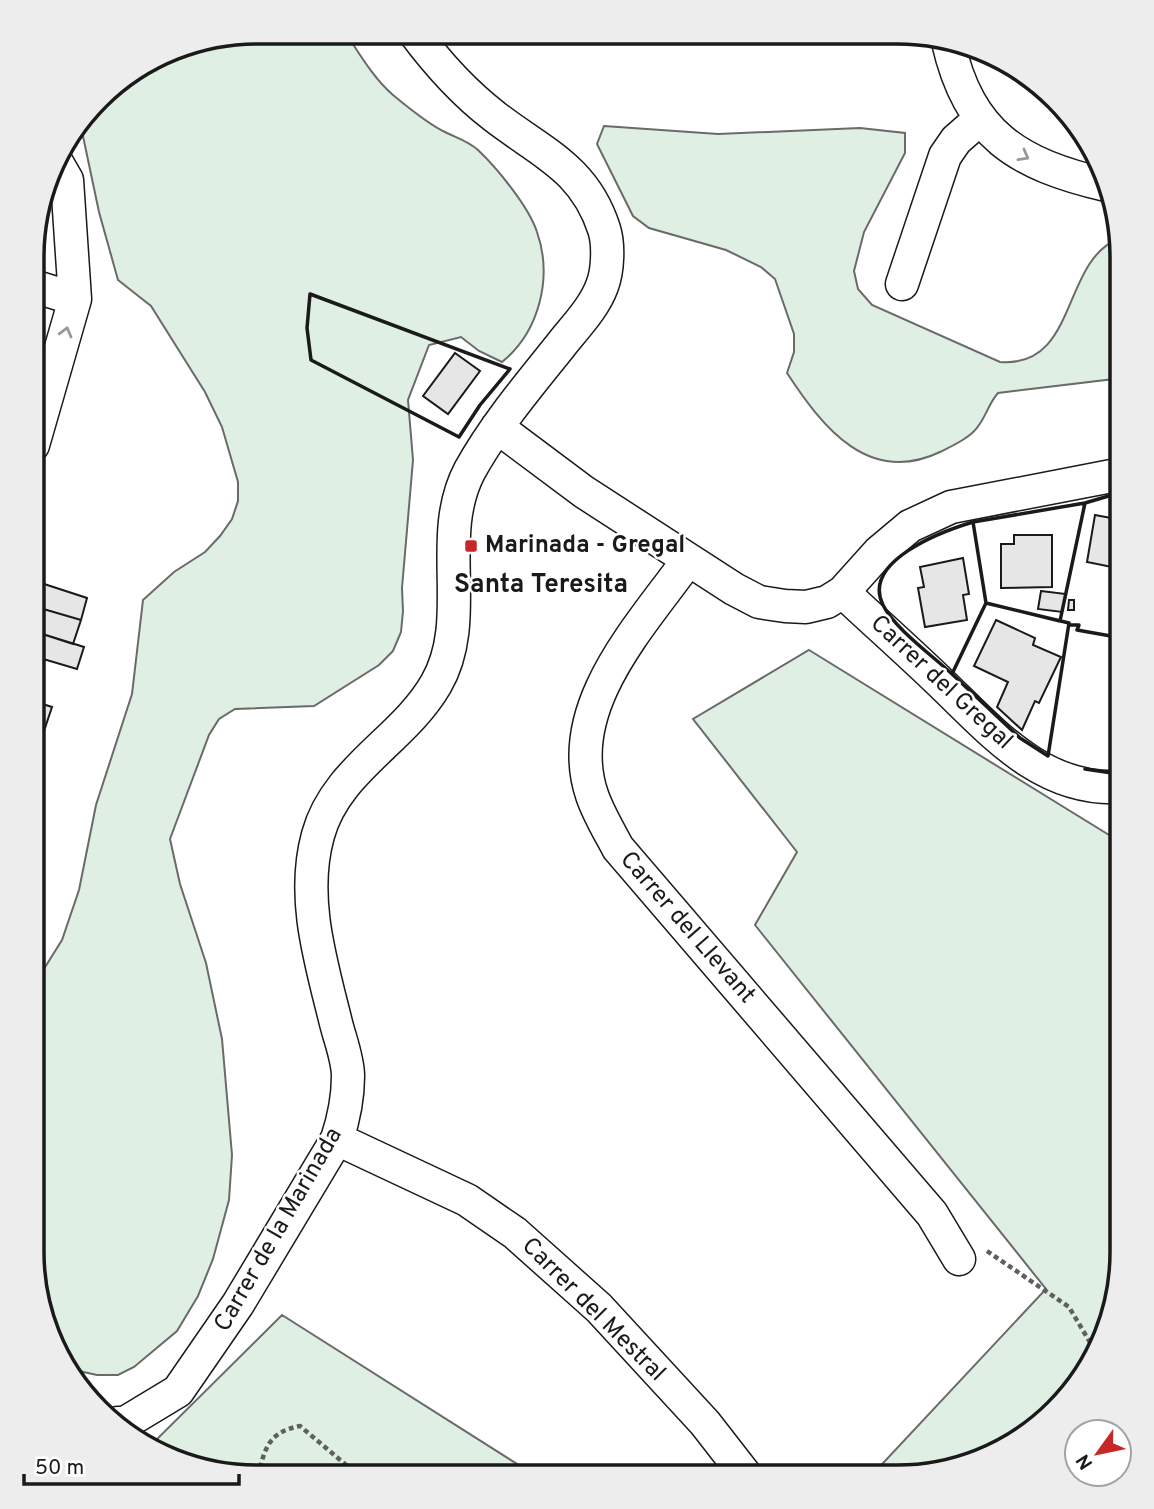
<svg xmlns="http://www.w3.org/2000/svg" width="1154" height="1509" font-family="Overpass,sans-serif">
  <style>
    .green { fill: #e0efe3; stroke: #6a6a6a; stroke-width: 2 }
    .building { fill: #e6e6e6; stroke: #1a1a1a; stroke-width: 2 }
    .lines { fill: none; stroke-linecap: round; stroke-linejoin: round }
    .minor-casing { stroke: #1a1a1a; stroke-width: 35 }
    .path { stroke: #5f5f5f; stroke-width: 4.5; stroke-dasharray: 5 3.5; stroke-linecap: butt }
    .minor { stroke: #fff; stroke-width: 32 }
    .wall { stroke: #1a1a1a; stroke-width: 3.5 }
    .oneway { stroke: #989898 }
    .poi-dot { fill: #c62828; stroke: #fff; stroke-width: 2.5 }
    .labels { text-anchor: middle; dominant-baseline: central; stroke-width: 5; stroke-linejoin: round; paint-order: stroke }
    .poi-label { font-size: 24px; font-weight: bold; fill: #1a1a1a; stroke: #fff; text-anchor: start }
    .street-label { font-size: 24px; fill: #1a1a1a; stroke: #fff }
    .neighbourhood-label { font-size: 26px; font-weight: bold; fill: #1a1a1a; stroke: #fff }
    .rim { fill: none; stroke: #1a1a1a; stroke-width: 3.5 }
  </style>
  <rect width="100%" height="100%" fill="#fff"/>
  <path class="green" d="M257 32H345C359 53 374 79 393 95 409 108 428 124 445 132 457 138 468 141 478 150 497 168 529 207 537 232 553 278 539 332 502 362L479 351 461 337 429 345 408 400 413 460 402 588 403 611 401 632 393 651 379 665 314 706 235 709 219 719 209 735 170 839 180 884 206 963 222 1039 232 1155 229 1200 213 1259 198 1296 177 1331 134 1367 118 1375H97L79 1371 54 1347 32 1252V988L62 940 79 890 96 805 132 694 143 600 174 572 205 552 220 536 232 519 238 501V482L222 427 205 392 151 306 118 280 99 212 80 122 109 87 184 44Z
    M604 126 718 134 860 128 905 133V153L864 232 854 271 858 289 872 305 1000 362C1078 368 1061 262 1118 239L1122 257V378L998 393C989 403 987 414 979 425 972 437 952 446 940 452 869 486 823 428 787 373L794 352V334L775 279 761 267 726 250 649 228 633 216 597 144Z
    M809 650 1122 843V1267L1084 1378 997 1454 897 1477H870L1046 1289 755 925 797 852 693 719Z
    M282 1315 536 1476H228L150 1446Z"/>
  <path class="building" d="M455 353 480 371 448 414 423 396Z
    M1095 515 1122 520V569L1087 562Z
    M1014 535H1052V587L1001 588V544H1014Z
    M963 558 969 594 963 595 967 620 925 627 918 588 924 587 920 567Z
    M35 581 87 598 81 620 33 606Z
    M1041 591 1066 594 1062 612 1038 609Z
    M1069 600H1074V610H1068Z
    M33 606 81 620 73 644 33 631Z
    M996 620 1035 638 1033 645 1061 657 1039 703 1035 701 1022 730 997 707 1008 682 974 666Z
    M33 631 84 647 77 669 33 656Z
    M33 701 52 707 44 731 33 727Z
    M33 727 44 731 37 755 32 754Z
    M32 754 43 757 35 783H32Z"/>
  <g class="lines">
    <g class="minor-casing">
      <path id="minor" d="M948 42C969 135 1017 164 1106 185
        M902 284 945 156 956 140 980 119
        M33 286 75 299
        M497 427 584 492 734 589 759 602 785 606 806 607 827 602 843 592 879 552 910 526 951 507 1122 474
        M33 445 75 299 67 180 56 161
        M688 560C642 625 562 707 592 795 598 813 609 831 618 848L932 1214 959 1259
        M843 592C876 623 910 653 942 684 994 734 1043 792 1122 787
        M337 1139 467 1200 515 1233 599 1308 705 1423 747 1477
        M118 1423H125L178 1391 238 1304 337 1139C344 1118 348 1098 348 1076 348 1058 339 1037 335 1019 320 959 301 896 318 835 336 769 403 741 436 684 474 619 434 537 470 470 495 425 529 385 561 345 575 327 594 308 602 286 608 271 609 244 604 229 584 167 540 152 494 116 463 92 437 63 414 32"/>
    </g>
    <path class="path" d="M987 1251 1069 1307 1094 1349
      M258 1476C265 1447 269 1432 300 1426L359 1476"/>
    <use href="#minor" class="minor"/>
    <path class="wall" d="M310 294 510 369 480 405 459 437 311 360 307 328Z
      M1085 503 1060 621 986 603 973 522Z
      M1084 506 1085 503 1122 492
      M973 522 986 603 952 674C933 656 894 628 883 605 861 561 943 531 973 522Z
      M986 603 1069 623 1048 756 1020 738 952 674Z
      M1069 625H1079L1077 630 1122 638
      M1085 769 1112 773"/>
  </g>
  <defs><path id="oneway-chevron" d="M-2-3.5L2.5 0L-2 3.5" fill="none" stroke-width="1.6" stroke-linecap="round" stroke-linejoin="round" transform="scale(1.75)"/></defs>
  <g class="oneway">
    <use href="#oneway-chevron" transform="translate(1024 156) rotate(29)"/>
    <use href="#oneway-chevron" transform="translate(66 332) rotate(-75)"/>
  </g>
  <rect class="poi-dot" x="464" y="539" width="14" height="14" rx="3.5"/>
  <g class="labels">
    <g class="poi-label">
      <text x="485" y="546">Marinada - Gregal</text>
    </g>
    <g class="street-label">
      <text transform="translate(941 683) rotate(43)">Carrer del Gregal</text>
      <text transform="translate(687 928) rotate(49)">Carrer del Llevant</text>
      <text transform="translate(279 1230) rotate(-60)">Carrer de la Marinada</text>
      <text transform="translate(593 1310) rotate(45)">Carrer del Mestral</text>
    </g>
    <g class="neighbourhood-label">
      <text x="541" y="585">Santa Teresita</text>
    </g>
  </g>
  <path d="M0 0H1154V1509H0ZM257 44H897A213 213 0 0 1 1110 257V1252A213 213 0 0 1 897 1465H257A213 213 0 0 1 44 1252V257A213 213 0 0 1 257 44Z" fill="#ededed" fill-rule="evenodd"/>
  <path class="rim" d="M257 44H897A213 213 0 0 1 1110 257V1252A213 213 0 0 1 897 1465H257A213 213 0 0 1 44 1252V257A213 213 0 0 1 257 44Z"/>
  <g transform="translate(1098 1453) rotate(237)"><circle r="33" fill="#ffffff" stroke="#a3a3a3" stroke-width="2"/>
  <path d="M0-5L12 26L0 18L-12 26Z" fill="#c62828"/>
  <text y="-10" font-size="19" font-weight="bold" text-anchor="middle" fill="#1a1a1a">N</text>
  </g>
  <path d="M24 1474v10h215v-10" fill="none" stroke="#1a1a1a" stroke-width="3.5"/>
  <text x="35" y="1474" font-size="21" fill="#1a1a1a" stroke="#ffffff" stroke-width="5" paint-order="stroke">50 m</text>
</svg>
